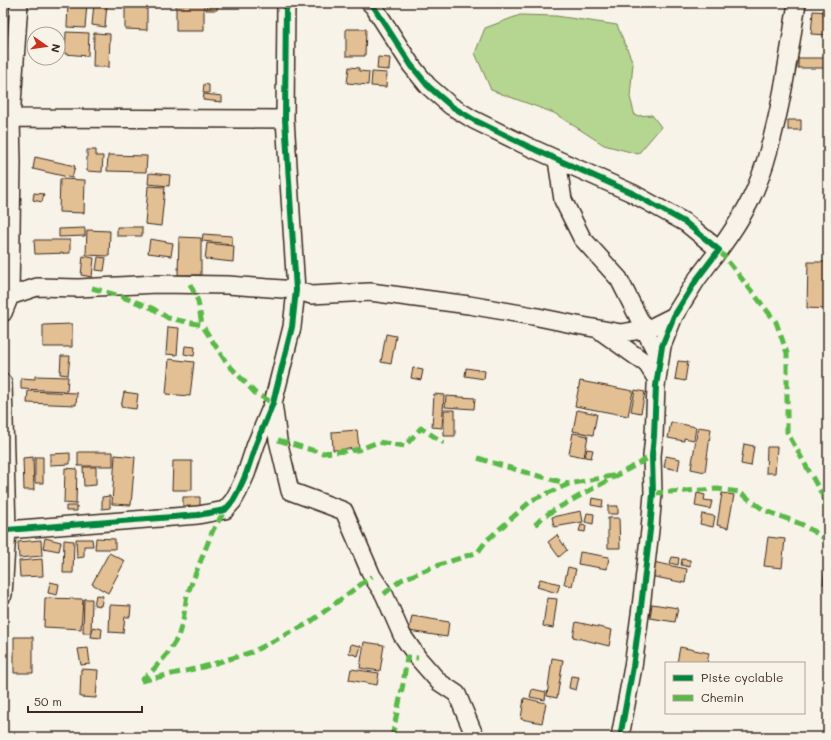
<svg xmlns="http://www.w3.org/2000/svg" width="831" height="740" font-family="Mali,sans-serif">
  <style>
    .green { fill: #b5d690; stroke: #788057 }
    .building { fill: #e3bf94; stroke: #3b2a1e }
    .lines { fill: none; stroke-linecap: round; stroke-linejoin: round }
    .minor-casing { stroke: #3b2a1e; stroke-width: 20 }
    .minor { stroke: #f7f3e8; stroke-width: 17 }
    .quiet { stroke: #58b947; stroke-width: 5; stroke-dasharray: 10 5; stroke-linecap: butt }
    .cycleway-casing { stroke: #f7f3e8; stroke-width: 8 }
    .cycleway { stroke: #00873e; stroke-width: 6 }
  </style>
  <rect width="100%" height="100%" fill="#f7f3e8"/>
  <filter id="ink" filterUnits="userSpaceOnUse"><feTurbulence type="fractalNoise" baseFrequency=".025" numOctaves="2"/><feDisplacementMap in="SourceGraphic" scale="8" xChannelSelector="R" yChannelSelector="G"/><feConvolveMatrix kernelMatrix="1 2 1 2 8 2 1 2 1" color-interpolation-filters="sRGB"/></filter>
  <g filter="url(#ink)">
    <path class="green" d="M520 15 556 16 617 25 633 63 630 97 635 116 652 115 661 127 638 154 604 145 554 113 491 90 475 53 485 28Z"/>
    <path class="building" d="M68 3H87L85 28 67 27Z
      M94 3H107L105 27 92 25Z
      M125 3H147V30L125 29Z
      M176 3H204V31H176Z
      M207 3H218L217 10H206Z
      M813 11 828 12V35L811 34Z
      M346 29H366L365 56H346Z
      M66 32 89 33 88 56 65 54Z
      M94 33 110 34 109 67H93Z
      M378 57 390 58 389 70 377 69Z
      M798 58H828V68H798Z
      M349 67 359 68V71L369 72 368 85 347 83Z
      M372 72 387 73 386 87 371 86Z
      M204 84 209 85V93H203Z
      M204 94 222 96V102L203 100Z
      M788 120H801V130H788Z
      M87 150H96V156H103L102 172 87 171Z
      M108 155 147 156 146 172 107 171Z
      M35 157 75 166 72 178 33 169Z
      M149 173 170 175 169 186 148 184Z
      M60 179 85 180 84 213 59 212Z
      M148 186 165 187 161 226 145 224Z
      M34 193 44 194 42 202 33 200Z
      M117 227H142V236H117Z
      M85 228V236L59 237V229Z
      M87 230 110 231 109 256 86 255Z
      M203 234 232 236V244L202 241Z
      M179 237 201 238V275H178Z
      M150 239 173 243 171 256 148 253Z
      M34 240H70V253L35 254Z
      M207 243 234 246 233 262 205 259Z
      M83 256 94 258 92 277 81 275Z
      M98 257 106 258 104 271 96 270Z
      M808 262H827L826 309 807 308Z
      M72 324V347H43V325Z
      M168 327 179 328 177 355 166 354Z
      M386 334 396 336 391 364 381 362Z
      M185 346 195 347 194 356 184 354Z
      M61 356H70L68 375 60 374Z
      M169 359 194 362 190 396 166 394Z
      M678 361 688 362 685 381 675 379Z
      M413 368 423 370 421 380 411 378Z
      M466 368 485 371 484 379 465 376Z
      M35 376 68 377 67 391 21 389V378L35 379Z
      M580 381 633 391 628 416 575 406Z
      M635 390 645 392 641 413 631 411Z
      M28 391 77 393 76 405 27 403Z
      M124 392 138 394 136 409 121 407Z
      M434 394 444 395 442 428 432 427Z
      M446 396 475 398 474 409 445 407Z
      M444 410H455V436H444Z
      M577 410 597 414 593 435 573 431Z
      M671 422 696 427 694 440 684 438V441L668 438Z
      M698 427 711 429 705 472 691 469Z
      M357 430 359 448 333 450 332 432Z
      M573 433 588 436 584 457 569 454Z
      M744 444 754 446 751 466 741 464Z
      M767 447H777L775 473H766Z
      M587 449 593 450 591 458 585 457Z
      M78 452H113V466H78Z
      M70 453V464L50 465V454Z
      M115 455 135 457 131 505 112 504Z
      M666 456 680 459 678 470 664 467Z
      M33 457 34 490H24L23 458Z
      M35 457H43V483H35Z
      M173 461H192V490H172Z
      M83 467H96V485L84 486Z
      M65 468 77 469 76 504 64 503Z
      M697 493 705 495 704 500 712 501 710 509 695 506Z
      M722 493 734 495 728 528 717 525Z
      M110 496V508L102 509V497Z
      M183 497H200V508H183Z
      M592 498 603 500 602 507 591 505Z
      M66 506H77V511H66Z
      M608 506H618V514H608Z
      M581 511 583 522 554 527 552 517Z
      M587 513 594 514 593 524 585 522Z
      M702 514 715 516 713 527 700 524Z
      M608 518H619L620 548H608Z
      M581 525 586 526 585 532 579 531Z
      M557 535 567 550 559 557 548 542Z
      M768 537 785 539 782 568 764 566Z
      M45 538 61 542 59 551 43 548Z
      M96 538 115 539V549H95Z
      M76 539H92L93 546H84V557L77 558Z
      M41 540 42 556 19 558 18 542Z
      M64 540 74 541 73 573H63Z
      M827 551 828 552V585L823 584Z
      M580 552 609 557 607 569 578 564Z
      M109 553 125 561 108 593 92 584Z
      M672 557 679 558 678 565 670 563Z
      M42 559 43 576 20 577 19 561Z
      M682 559 690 560V567L681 565Z
      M653 562 687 569 685 583 650 576Z
      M568 567 576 569 572 586 564 584Z
      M540 579 560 584 557 593 537 587Z
      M50 582 59 584 57 595 48 593Z
      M96 595 103 596 101 606 94 605Z
      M45 598 83 599 81 629 44 627Z
      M547 598 557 599 553 628 543 626Z
      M84 599H92L91 633H83Z
      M652 604 678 608 675 622 650 618Z
      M110 605 131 606 130 617H125L123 633 109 632Z
      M412 616 449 622 447 637 409 631Z
      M576 622 612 630 609 646 573 637Z
      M93 627 102 629 101 638 91 637Z
      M14 637H33V673H14Z
      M364 642 384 645 380 671 360 668Z
      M351 644 361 646 358 656 349 653Z
      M680 647 709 653 707 663H677Z
      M88 648 90 664 81 665 78 649Z
      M552 658 563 660 557 698 547 696Z
      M81 669 98 670 96 698 80 697Z
      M351 669 379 673 377 685 349 680Z
      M571 676 579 677 576 690 569 688Z
      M532 689 546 692 545 700 530 697Z
      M524 698 546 703 542 723 521 719Z
      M76 733 93 735V737H76Z"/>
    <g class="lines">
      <g class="minor-casing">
        <path id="minor" d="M370 3 374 7 411 65 428 86 451 106 474 120 525 145 632 193 686 223 719 250 697 279 674 316 662 346 656 386 654 436 652 456 653 493 650 530 641 607 633 667 620 737
          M3 118 285 119
          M557 160 563 200 582 238 619 279 660 360
          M719 250C730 235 740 220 749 203 757 187 764 168 769 149 783 101 789 52 797 3
          M10 296 37 287 78 288 157 284 228 285 296 290 311 295 370 292 469 305 533 316 577 325 621 333 648 329 674 316
          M3 313 10 296 12 163 11 118 19 3
          M602 332 647 364 657 380
          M3 383 7 530 3 595
          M273 403 278 440 290 491 344 511 372 576 384 594 402 635 418 658 439 682 457 694 475 737
          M7 530 198 515 225 510 233 501 238 492 246 474 256 444 273 403 292 327 296 290 285 119 286 3"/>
      </g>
      <use href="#minor" class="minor"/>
      <path class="quiet" d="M719 250 776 322 787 353V432L828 505
        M190 284 198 301 202 325
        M92 288 120 296 152 308 168 318 202 325 226 362 255 393 273 403
        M278 440 322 453 358 450 378 442 405 446 421 428 444 443
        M478 458C508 468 539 476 569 484
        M653 493 718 489 739 492 764 510 801 524 828 540
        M535 525 543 517 556 509 652 456
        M384 594 401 580 433 567 478 552 486 541 532 500 569 484 617 475
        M141 681 203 667 252 652 309 623 372 576
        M141 681 154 669 168 653 178 637 183 620 187 595 213 530 225 510
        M392 737 403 684 407 657 418 658"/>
      <g class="cycleway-casing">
        <path id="cycleway" d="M370 3 374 7 411 65 428 86 451 106 474 120 525 145 632 193 686 223 719 250 697 279 674 316 662 346 656 386 654 436 652 456 653 493 650 530 641 607 633 667 620 737
          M7 530 198 515 225 510 233 501 238 492 246 474 256 444 273 403 292 327 296 290 285 119 286 3"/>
      </g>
      <use href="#cycleway" class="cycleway"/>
    </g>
  </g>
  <rect width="831" height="740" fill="none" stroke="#f7f3e8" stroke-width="16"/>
  <rect x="8" y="8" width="815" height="724" fill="none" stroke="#3b2a1e" stroke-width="1.5" filter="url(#ink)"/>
  <rect x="665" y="662" width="140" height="52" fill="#f7f3e8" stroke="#aca397"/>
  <rect x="673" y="675" width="20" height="6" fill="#00873e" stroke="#aca397"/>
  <text x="701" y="682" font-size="12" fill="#3b2a1e">Piste cyclable</text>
  <rect x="673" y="695" width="20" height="6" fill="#58b947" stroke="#aca397"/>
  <text x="701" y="702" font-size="12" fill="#3b2a1e">Chemin</text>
  <g transform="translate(46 46) rotate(103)"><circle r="19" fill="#f7f3e8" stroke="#aca397"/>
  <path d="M0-3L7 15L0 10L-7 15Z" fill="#c8321e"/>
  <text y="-6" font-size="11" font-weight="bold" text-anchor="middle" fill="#3b2a1e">N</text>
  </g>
  <path d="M28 706v6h114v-6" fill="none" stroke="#3b2a1e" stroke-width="2"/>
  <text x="34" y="706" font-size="12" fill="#3b2a1e" stroke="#f7f3e8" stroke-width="3" paint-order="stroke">50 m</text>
</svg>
